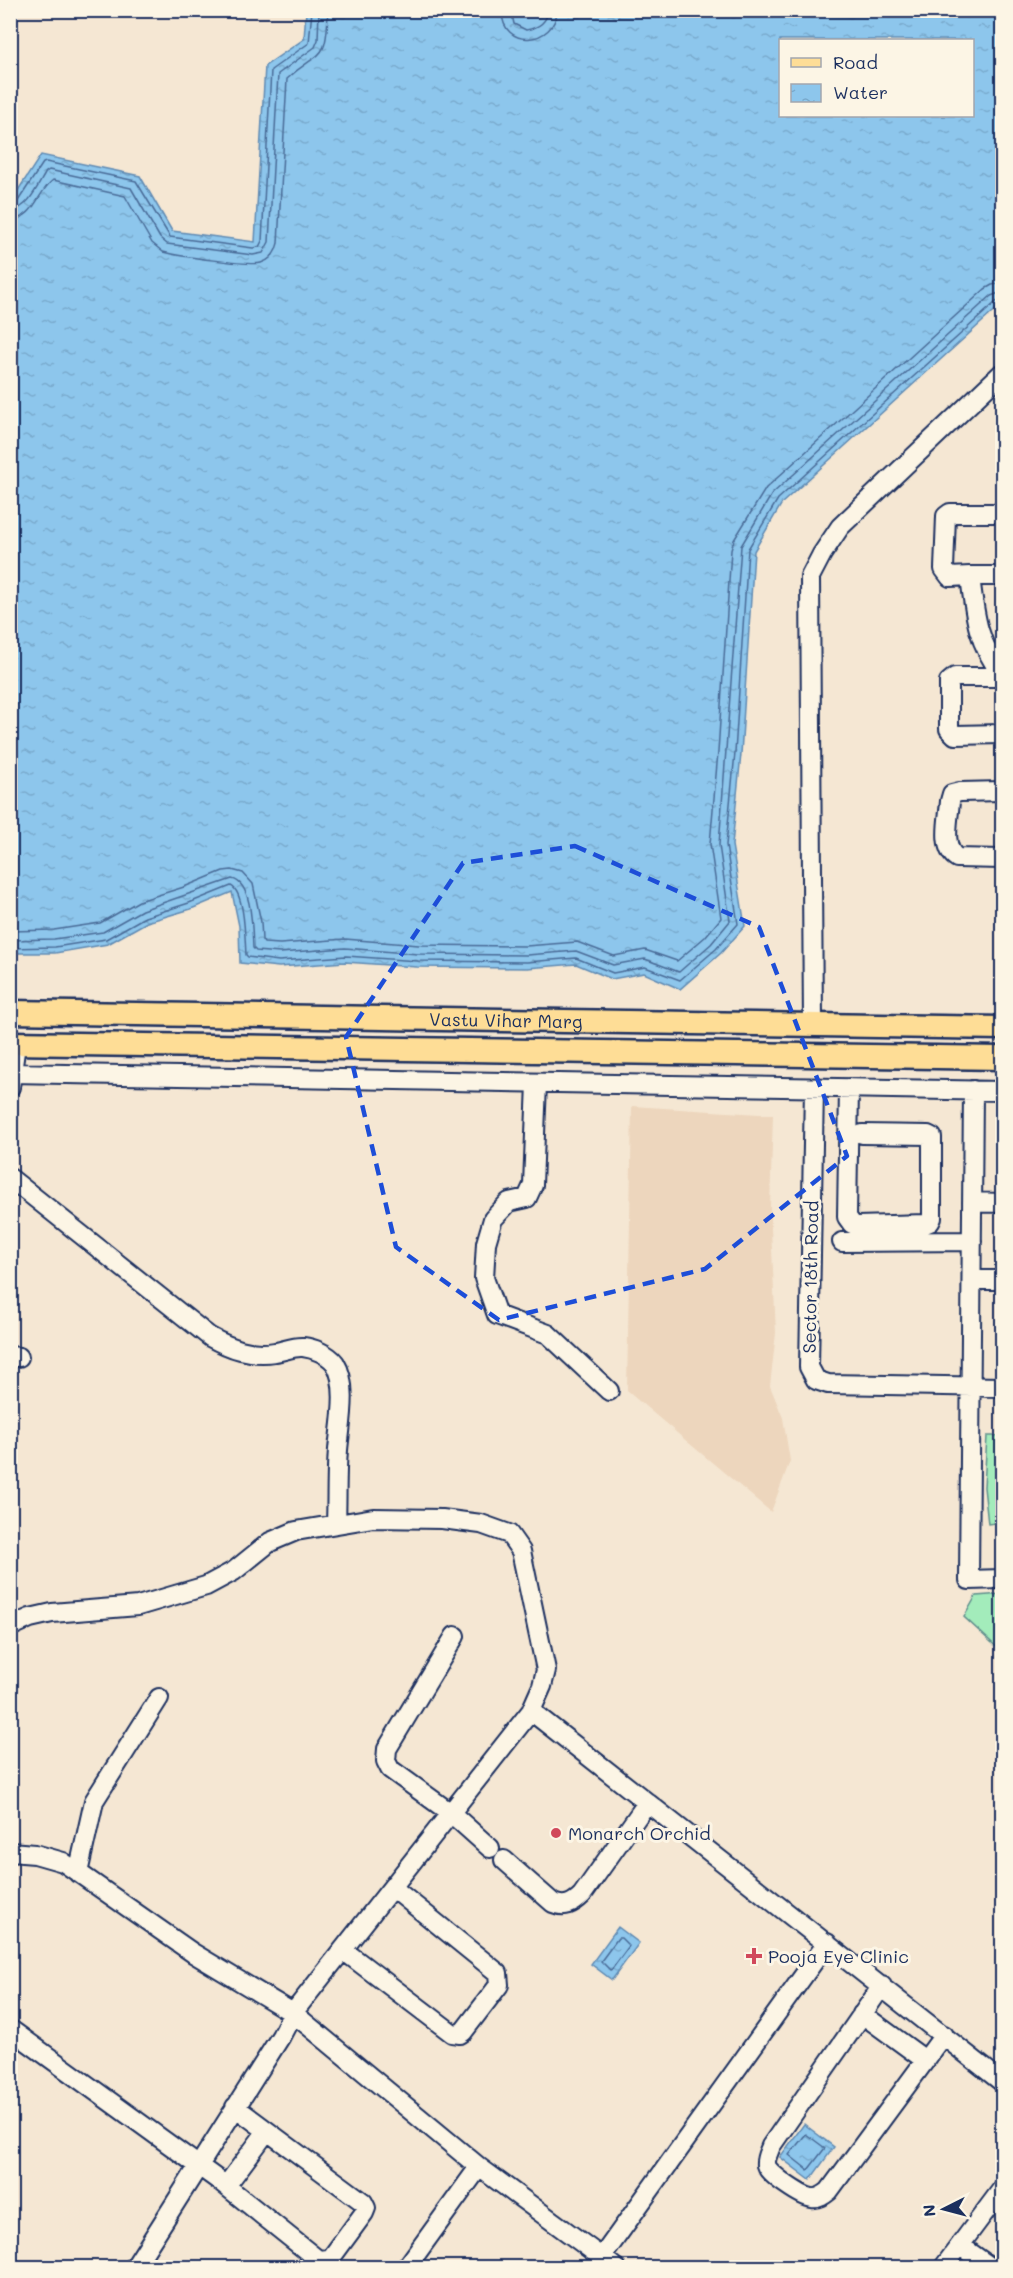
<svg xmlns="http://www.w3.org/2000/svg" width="1013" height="2278" font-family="Mali,sans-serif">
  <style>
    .built { fill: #edd6bd }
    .green { fill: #a3ecbb; stroke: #5f8e8c; stroke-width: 1.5 }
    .water { fill: url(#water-ripples); stroke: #5f8ab3; stroke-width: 1.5; fill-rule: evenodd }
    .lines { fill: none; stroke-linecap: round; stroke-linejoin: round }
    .shore { stroke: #496b97; stroke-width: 1.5 }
    .minor-casing { stroke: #1b2f5e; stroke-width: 22 }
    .major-casing { stroke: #1b2f5e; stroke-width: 27 }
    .minor { stroke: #fcf5e5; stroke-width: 18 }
    .major { stroke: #fedd96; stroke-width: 22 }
    .marked { fill: none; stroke: #1d4ed8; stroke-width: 4.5; stroke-dasharray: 12 8; stroke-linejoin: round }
    .poi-dot { fill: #d1495b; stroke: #fcf5e5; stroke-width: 2 }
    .labels { text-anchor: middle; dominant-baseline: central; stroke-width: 6; stroke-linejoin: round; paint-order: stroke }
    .street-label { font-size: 18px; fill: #1b2f5e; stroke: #fcf5e5 }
    .poi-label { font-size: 18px; fill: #1b2f5e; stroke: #fcf5e5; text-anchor: start }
  </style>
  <defs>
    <pattern id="water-ripples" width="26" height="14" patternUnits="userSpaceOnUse" patternTransform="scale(1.5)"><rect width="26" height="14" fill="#8dc6ec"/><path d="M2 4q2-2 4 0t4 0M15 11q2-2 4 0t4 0" fill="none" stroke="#79aacd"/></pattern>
  </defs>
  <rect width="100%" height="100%" fill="#f5e7d3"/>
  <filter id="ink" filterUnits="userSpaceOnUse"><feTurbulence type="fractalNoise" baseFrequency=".0167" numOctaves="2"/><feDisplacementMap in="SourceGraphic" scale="12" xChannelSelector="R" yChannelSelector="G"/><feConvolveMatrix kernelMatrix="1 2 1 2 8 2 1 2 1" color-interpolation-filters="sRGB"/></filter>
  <g filter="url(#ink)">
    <path class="built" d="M632 1106 773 1115 770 1207 776 1333 770 1386 783 1418 790 1461 771 1512 627 1391Z"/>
    <path class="green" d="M987 1436H1002V1553H1001L1002 1522 988 1524 984 1487Z
      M1002 1594V1652L964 1617 976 1596Z"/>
    <path class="water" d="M524 10 525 17 541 10 1002 11V304L782 503 754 551 741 754 732 845 745 926 721 953 680 989 644 973 612 979 576 964 527 968 417 967 345 962 279 967 240 963 239 926 232 892 191 909 147 922 108 944 55 953H11V197L13 198 41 155 140 176 172 231 255 242 265 66 304 39 306 11ZM780 40H972V116H780Z
      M618 1927 639 1943 612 1980 591 1964Z
      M804 2124 834 2147 810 2180 780 2157Z"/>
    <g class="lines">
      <path class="shore" d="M502 10C501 51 556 45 557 10
        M511 10 514 24 526 30C538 28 547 23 548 10
        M10 204 18 201 43 163 46 162 136 181 170 237 253 248 259 247 262 241 271 70 309 43 312 10
        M10 211C28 210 38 185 46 172L49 170 131 188 160 238 167 244 253 255 263 253 269 242 278 74 315 47 318 40 319 10
        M10 220C35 219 37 192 53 180L125 196 152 243 163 252C176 256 251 266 261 263 271 260 276 252 278 243L287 79C320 48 327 65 328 10
        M10 931 54 930 100 923 139 901 184 887 223 871 232 870 243 873 253 884 261 922 262 940 264 943 280 944 345 939 419 945 526 946 577 942 614 956 645 950 677 961 705 937 721 918 710 844 718 752 731 550 734 540 766 488 985 289 992 285 1002 283
        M10 940 54 939 103 932 142 910 232 879C253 883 252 930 253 948L256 951 280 953 345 948 418 954 527 955 576 951 613 965 645 959 679 972 711 944 730 921 719 845 741 546 772 494 991 296 1002 292
        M10 948 55 947 106 939 145 917 189 903 231 886C245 892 245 941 246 955L248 957 279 961 346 956 418 961 527 962 576 958 613 973 645 967 680 980 716 949 738 924 726 845 735 753 748 549 778 499 996 302 1002 300
        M618 1938H621L629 1946 612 1969 610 1970 601 1961Z
        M806 2134 825 2148 808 2170 789 2155Z"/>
      <g class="minor-casing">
        <path id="minor" d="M970 576 950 577 944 569 946 516 950 513H1002
          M1002 576H970C975 617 977 641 1002 675
          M1002 677H955L949 682V729L955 735 1002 734
          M1002 791 960 792 952 794 950 801C949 818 941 848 957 858L1002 859
          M813 1025 810 577 822 554 840 527 1002 373
          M10 1073 1002 1091
          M537 1083 533 1185 527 1198 509 1202 493 1219 486 1243 484 1278 497 1315 548 1334 609 1391
          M10 1087 16 1044
          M814 1088 809 1367 816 1380 828 1384 1002 1387
          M849 1088 847 1217 852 1224 857 1226 925 1224 930 1222 932 1218V1137L928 1135 862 1134
          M973 1090 969 1580 1002 1579
          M10 1178 210 1337C230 1348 251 1356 275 1352 284 1351 294 1346 303 1347 313 1348 328 1354 335 1363 349 1385 340 1426 338 1450 336 1474 337 1499 336 1524
          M972 1202 1002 1203
          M842 1242 972 1241
          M972 1280H1002
          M10 1356 19 1357
          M10 1627 30 1618 52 1613 138 1606 206 1586 234 1571 270 1542 296 1531 373 1518 442 1519 481 1524 509 1534 521 1551 546 1670 542 1686 531 1711 293 2013 281 2036 134 2268
          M455 1636 387 1749 386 1761 390 1769 452 1814 490 1848
          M531 1711 1002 2082
          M10 1852 35 1854 63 1862 193 1953 293 2013 479 2167 616 2268
          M504 1860 553 1903C565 1908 573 1904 582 1895L647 1803
          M78 1873 94 1801 159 1698
          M343 1950 452 2033 460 2034 463 2032 499 1985 498 1973 393 1888
          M882 1986 771 2146C769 2152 765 2158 766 2165 768 2174 802 2197 812 2198 819 2199 824 2195 829 2191L944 2035
          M862 2014 925 2060
          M10 2029 221 2182 317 2259 324 2260 331 2258 364 2213 366 2208 363 2202 235 2107
          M226 2186 267 2131
          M961 2246 992 2268
          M406 2268 479 2167
          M594 2268 827 1943
          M943 2268 1002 2189"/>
      </g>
      <g class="major-casing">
        <g id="major">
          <path id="s1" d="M10 1012 1002 1028"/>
          <path d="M10 1043 1002 1058"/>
        </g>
      </g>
      <use href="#minor" class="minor"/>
      <use href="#major" class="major"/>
    </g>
  </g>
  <path class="marked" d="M575 846 759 927 847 1156 705 1269 499 1320 396 1247 346 1037 463 863Z"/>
  <g class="poi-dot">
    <circle cx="556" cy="1833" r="6"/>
    <path d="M751 1947h6v6h6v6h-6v6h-6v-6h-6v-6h6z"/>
  </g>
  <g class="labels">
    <g class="street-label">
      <text stroke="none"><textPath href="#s1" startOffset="496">Vastu Vihar Marg</textPath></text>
      <text transform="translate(810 1277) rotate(-89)">Sector 18th Road</text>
    </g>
    <g class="poi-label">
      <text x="568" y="1833">Monarch Orchid</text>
      <text x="768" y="1956">Pooja Eye Clinic</text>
    </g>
  </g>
  <rect width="1013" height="2278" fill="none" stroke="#fcf5e5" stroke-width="36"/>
  <rect x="18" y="18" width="977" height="2242" fill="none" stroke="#1b2f5e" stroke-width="2" filter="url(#ink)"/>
  <rect x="779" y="39" width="195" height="78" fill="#fcf5e5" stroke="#a2a6af" stroke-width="1.5"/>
  <rect x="791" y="58" width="30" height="9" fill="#fedd96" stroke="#a2a6af" stroke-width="1.5"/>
  <text x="833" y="69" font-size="18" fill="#1b2f5e">Road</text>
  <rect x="791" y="84" width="30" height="18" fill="url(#water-ripples)" stroke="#a2a6af" stroke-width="1.5"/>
  <text x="833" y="99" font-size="18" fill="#1b2f5e">Water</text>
  <g transform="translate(944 2209) rotate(264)" stroke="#fcf5e5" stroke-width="4.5" paint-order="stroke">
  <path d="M0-4.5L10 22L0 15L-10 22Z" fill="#1b2f5e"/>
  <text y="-9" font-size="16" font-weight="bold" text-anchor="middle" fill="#1b2f5e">N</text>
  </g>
</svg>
